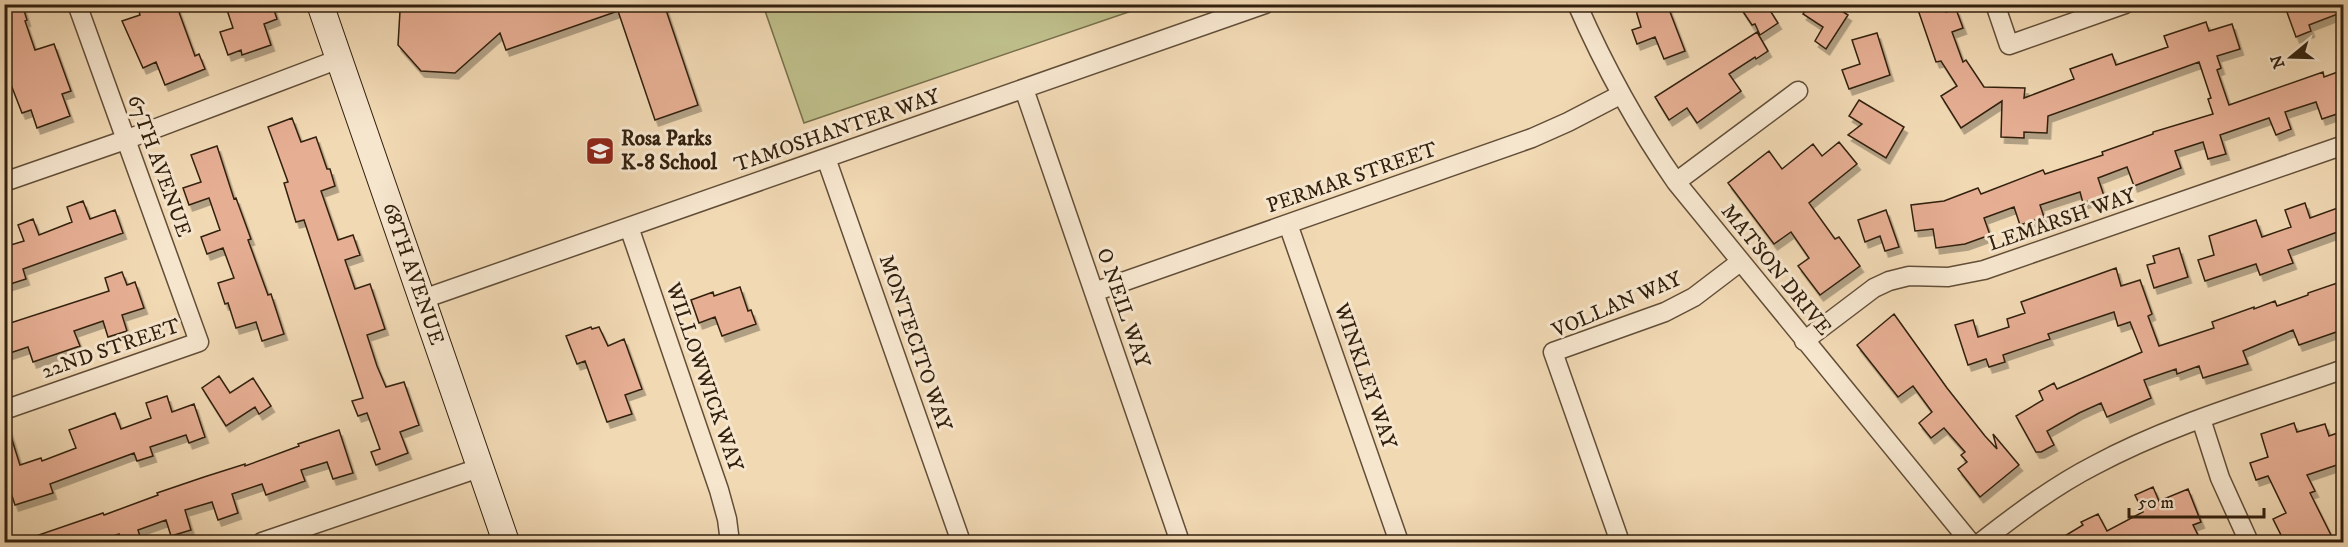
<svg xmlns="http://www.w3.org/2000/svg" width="2348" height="547" font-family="'IM FELL DW Pica',serif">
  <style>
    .green { fill: #bebe8a; stroke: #786f4c; stroke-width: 1.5 }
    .building { fill: #e6ae93; stroke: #32200e; stroke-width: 1.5; filter: url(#shadow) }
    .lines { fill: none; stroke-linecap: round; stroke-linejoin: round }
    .street-casing { stroke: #624e38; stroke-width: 21 }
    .secondary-casing { stroke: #32200e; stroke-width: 28 }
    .street { stroke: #f6e6ce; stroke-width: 18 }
    .secondary { stroke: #f6e6ce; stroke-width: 26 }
    .labels { text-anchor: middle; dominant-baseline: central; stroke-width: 6; stroke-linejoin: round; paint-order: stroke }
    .street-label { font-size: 21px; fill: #32200e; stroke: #f6e6ce }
    .poi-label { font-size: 21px; font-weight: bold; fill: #32200e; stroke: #f6e6ce; text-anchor: start }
  </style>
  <defs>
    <filter id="shadow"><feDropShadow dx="3.5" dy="6" stdDeviation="0" flood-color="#0004"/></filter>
  </defs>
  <rect width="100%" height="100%" fill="#f1d9b4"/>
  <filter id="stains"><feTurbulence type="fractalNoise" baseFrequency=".00333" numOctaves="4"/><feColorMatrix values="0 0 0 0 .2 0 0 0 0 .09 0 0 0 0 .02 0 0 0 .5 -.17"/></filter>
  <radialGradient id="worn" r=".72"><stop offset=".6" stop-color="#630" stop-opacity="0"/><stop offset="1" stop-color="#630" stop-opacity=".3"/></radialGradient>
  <path class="green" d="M1149 5 804 123 763 5V4Z"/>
  <path class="building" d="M4 4H22L27 20 25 21 35 50 54 44 71 91 62 94 70 116 37 128 31 110 22 113 8 77 4 79Z
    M137 4H176L195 56 199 54 205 69 165 85 156 62 143 68 122 21 140 15Z
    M225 4H272L277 19 264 24 271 45 242 55 241 50 228 55 220 32 233 28Z
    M407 4H664L698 105 655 120 618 11 506 50 500 33 455 73 421 71 398 45 400 11Z
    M1634 4H1667L1685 51 1664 59 1655 37 1637 44 1632 30 1641 27Z
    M1738 4H1766L1778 23 1760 35 1755 24 1752 25Z
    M1809 4H1831L1848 15 1826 49 1815 41 1823 27 1803 14Z
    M1916 4H1943L1946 12 1956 9 1963 28 1952 32 1963 62 1966 60 1984 87 2025 88 2024 98 2074 79 2070 69 2112 54 2116 65 2139 57 2168 47 2164 36 2206 22 2209 31 2232 24 2240 49 2217 56 2221 68 2217 70 2229 105 2323 72 2324 77 2343 70V112L2322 119 2316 102 2285 112 2291 129 2276 135 2269 118 2220 135 2226 154 2208 159 2203 142 2175 151 2181 168 2134 186 2127 167 2098 178 2104 196 2083 203 2080 192 2040 205 2044 217 2020 225 2014 207 1984 218 1990 235 1965 244 1936 248 1933 229 1915 231 1911 205 1944 201 1978 188 1981 194 2043 170 2045 174 2103 155 2102 152 2153 134V132L2213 114 2208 99 2211 98 2199 62 2048 116 2047 133 2024 132V138L2001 137 2002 101 1961 128 1941 96 1957 86 1941 61 1936 62Z
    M2284 4H2343V12L2309 25 2311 31 2296 37Z
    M1757 32 1768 51 1756 59 1755 57 1729 74 1741 91 1697 123 1687 108 1669 120 1655 97Z
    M1877 33 1890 75 1849 89 1842 70 1860 64 1852 40Z
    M1859 100 1904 127 1886 158 1848 135 1862 124 1849 116Z
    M292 118 301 142 316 137 327 169H330L335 186 321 191 338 240 353 235 360 255 345 260 355 289 370 284 385 329 367 335 377 366 386 387 404 382 419 425 400 432 408 453 376 465 371 452 380 449 367 413 358 416 352 401 363 398 304 220 296 222 284 183 288 182 268 127Z
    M1839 142 1857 164 1809 203 1835 239 1839 237 1860 266 1820 295 1798 266 1809 258 1791 232 1774 244 1728 183 1769 151 1782 169 1813 144 1822 156Z
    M217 146 234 199 236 198 251 239 248 240 268 295 271 294 284 334 262 341 256 322 236 328 228 303 225 304 218 283 234 278 223 248 207 254 201 237 220 230 209 198 189 205 183 188 201 182 191 155Z
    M83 201 90 219 115 210 123 233 23 269 26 279 4 286V247L24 241 18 225 33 219 39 235 72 222 67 207Z
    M2305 203 2310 218 2343 206V230L2288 250 2293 263 2260 275 2256 264 2205 281 2198 260 2214 255 2209 236 2256 220 2262 237 2291 227 2285 210Z
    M1886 210 1899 247 1885 251 1880 236 1865 242 1858 220Z
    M2179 248 2188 277 2154 288 2147 265 2155 263 2153 256Z
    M2116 268 2121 286 2140 280 2152 314 2148 316 2159 346 2214 328 2212 322 2254 307V309L2275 301 2277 306 2308 295V293L2343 281V313L2338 315 2342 330 2299 345 2293 330 2243 351 2248 364 2203 378 2199 366 2177 374 2176 369 2144 380 2151 398 2107 417 2101 403 2079 413 2047 431 2054 445 2041 452H2036L2016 416 2043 400 2039 391 2054 383 2057 389 2142 352 2130 322 2118 326 2114 312 2048 334 2050 339 2003 355 2005 362 1989 367 1986 359 1968 365 1955 325 1973 320 1978 337 2009 327 2007 319 2025 313 2021 302Z
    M122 272 127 285 135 282 144 308 122 315 127 331 108 337 103 321 74 331 80 346 33 362 28 347 4 355V325L109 291 105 278Z
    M740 287 748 311 751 310 756 324 722 336 715 317 699 323 691 300 713 292 714 296Z
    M1894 314 1947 388 1985 436 1997 449 1993 434 2019 465 1980 497 1958 469 1967 462 1961 455 1965 452 1944 428 1931 438 1919 423 1932 412 1913 386 1898 397 1857 345Z
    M591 327 592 329 599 327 608 346 624 339 642 389 625 395 632 414 607 422 585 361 577 364 566 336Z
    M219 376 230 393 253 378 271 406 259 414 255 407 226 426 202 388Z
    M167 396 172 412 194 404 205 437 189 443 186 435 150 447 153 456 137 461 134 453 50 484 53 493 15 505 4 472V428L8 427 20 465 41 458 42 461 76 448 69 430 115 413 121 429 151 418 146 403Z
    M2294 423 2297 432 2325 424 2329 436 2343 431V463L2307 475 2315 491 2310 493 2335 543H2285L2273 519 2286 513 2268 476 2256 480 2250 463 2268 457 2261 434Z
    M339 430 353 473 333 479 327 462 301 470 305 481 266 495 262 484 232 494 238 513 218 520 212 502 185 510 191 530 171 536 166 520 138 530 142 543H122L119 534 95 543H27V539L103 513 104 515 158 495 157 493 204 477 245 464V466L299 446 298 444Z
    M2153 487 2159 501 2188 489 2201 522 2193 525 2202 543H2053L2083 525 2081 522 2098 514 2107 531 2143 512 2135 495Z"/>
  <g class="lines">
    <g class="street-casing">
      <path id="street" d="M1577 4C1605 68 1637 126 1676 182L1970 542
        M1995 4 2009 45 2125 4
        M1024 89 1180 542
        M826 158 961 542
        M4 182 125 140 339 59
        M1676 182 1798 91
        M1288 224 1399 542
        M629 227 719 490 727 519 730 542
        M1094 292 1532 138 1568 122 1620 95
        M423 299 1265 4
        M1804 341 1874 288 1889 281 1909 276 1948 277 1984 270 2344 145
        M4 410 199 342 77 4
        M2201 419 2220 478 2249 542
        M262 542 479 468
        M1620 542 1553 352 1665 312 1694 297 1740 262
        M1981 542C2017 514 2054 486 2095 465 2173 423 2260 399 2344 369"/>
    </g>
    <g class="secondary-casing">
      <path id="secondary" d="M320 4 506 542"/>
    </g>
    <use href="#street" class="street"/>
    <use href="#secondary" class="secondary"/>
  </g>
  <defs>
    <g id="school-square" transform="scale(1.5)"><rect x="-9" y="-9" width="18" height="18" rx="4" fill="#8f2418" stroke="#f6e6ce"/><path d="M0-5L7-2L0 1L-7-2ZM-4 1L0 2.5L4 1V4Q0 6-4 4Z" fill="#fff"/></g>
  </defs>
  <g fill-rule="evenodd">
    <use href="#school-square" x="600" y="151"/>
  </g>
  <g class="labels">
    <g class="street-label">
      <text transform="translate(837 131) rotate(-19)">TAMOSHANTER WAY</text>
      <text transform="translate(159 166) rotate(70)">67TH AVENUE</text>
      <text transform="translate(1352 178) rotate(-19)">PERMAR STREET</text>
      <text transform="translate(2062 220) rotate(-19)">LEMARSH WAY</text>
      <text transform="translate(1776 270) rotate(51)">MATSON DRIVE</text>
      <text transform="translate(413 274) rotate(71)">68TH AVENUE</text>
      <text transform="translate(1617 305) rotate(-23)">VOLLAN WAY</text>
      <text transform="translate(1123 308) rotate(71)">O NEIL WAY</text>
      <text transform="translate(915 343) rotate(71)">MONTECITO WAY</text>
      <text transform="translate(111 349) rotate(-19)">22ND STREET</text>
      <text transform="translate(1365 376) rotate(71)">WINKLEY WAY</text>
      <text transform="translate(704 377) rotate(71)">WILLOWWICK WAY</text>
    </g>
    <g class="poi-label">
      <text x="621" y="139">Rosa Parks<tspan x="621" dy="24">K-8 School</tspan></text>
    </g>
  </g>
  <rect width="2348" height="547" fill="none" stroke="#f1d9b4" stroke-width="24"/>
  <rect x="6" y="6" width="2336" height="535" fill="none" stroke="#32200e" stroke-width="3"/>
  <rect x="12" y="12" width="2324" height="523" fill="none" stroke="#32200e" stroke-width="1.5"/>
  <g transform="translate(2291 57) rotate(251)" stroke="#f6e6ce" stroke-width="4.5" paint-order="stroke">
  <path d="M0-4.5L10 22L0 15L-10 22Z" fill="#32200e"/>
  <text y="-9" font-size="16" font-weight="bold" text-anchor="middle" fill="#32200e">N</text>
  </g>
  <path d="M2129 508v9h135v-9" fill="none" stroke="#32200e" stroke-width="3"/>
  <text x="2138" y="508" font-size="18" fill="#32200e" stroke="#f6e6ce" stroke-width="4.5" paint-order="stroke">50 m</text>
  <rect width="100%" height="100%" filter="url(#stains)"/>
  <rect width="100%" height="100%" fill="url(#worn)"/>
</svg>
